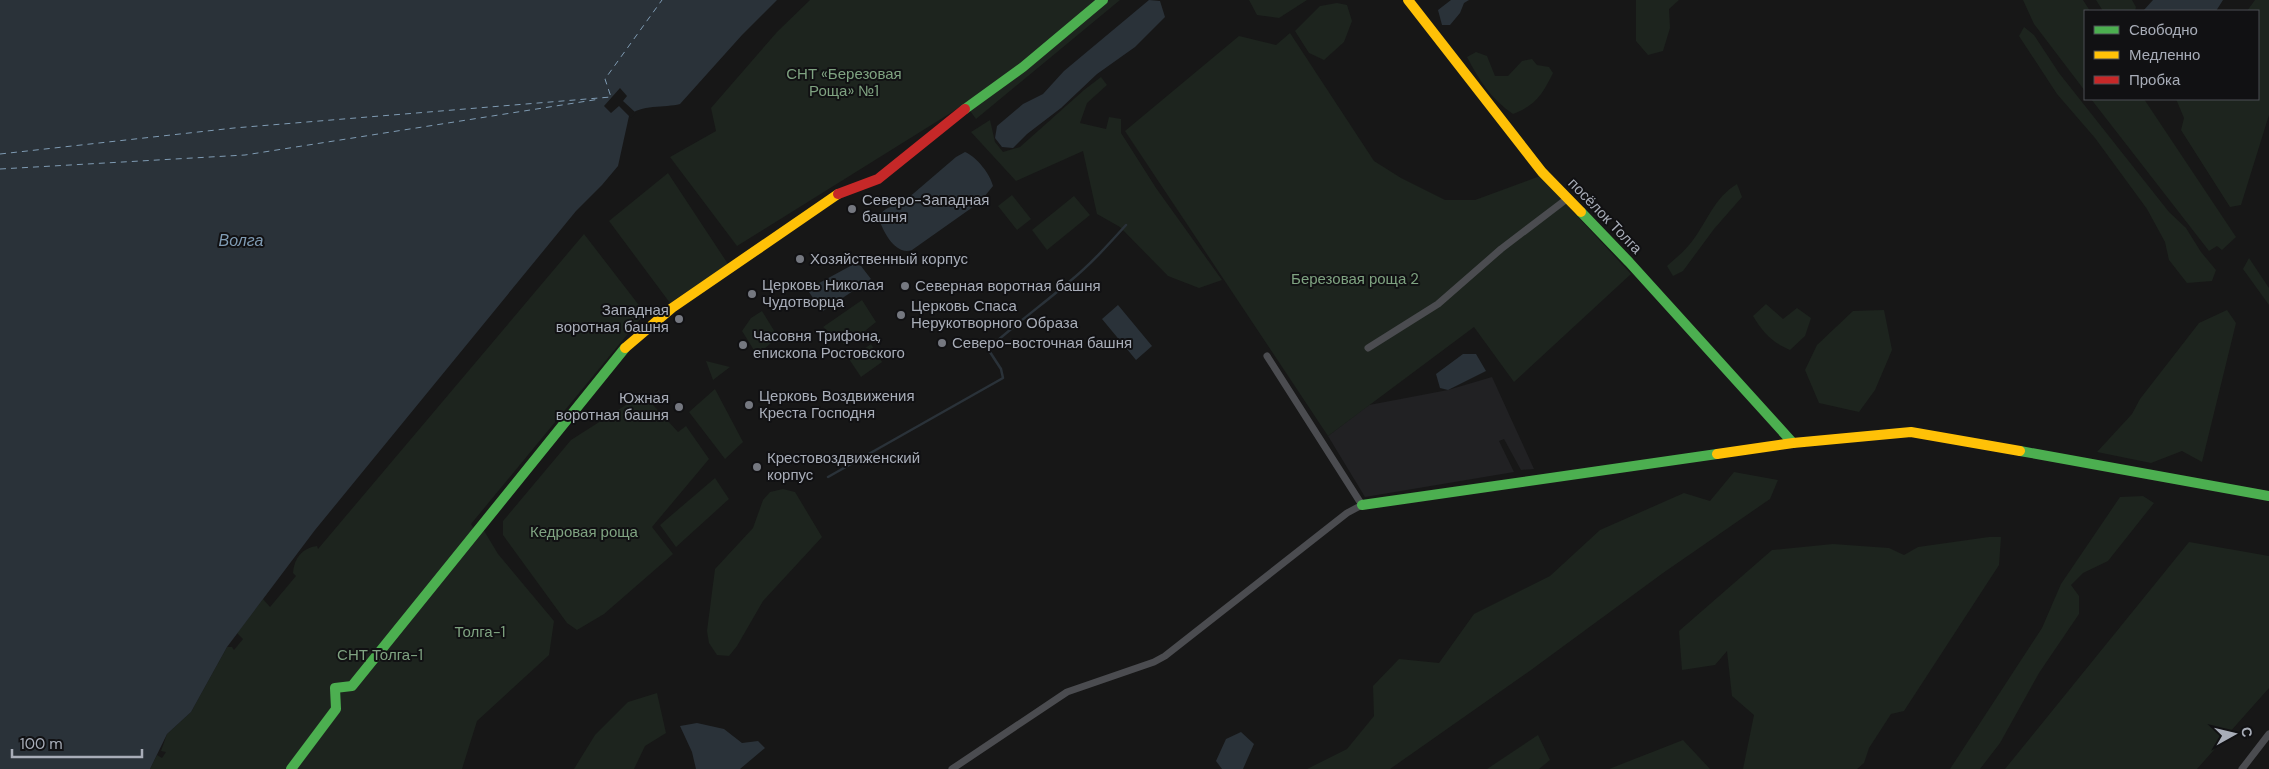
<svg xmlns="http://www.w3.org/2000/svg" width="2269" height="769" font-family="'DM Sans',sans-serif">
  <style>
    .built { fill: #212123 }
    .green { fill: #1d241e }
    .water { fill: #2a3239 }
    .pier { fill: #171717 }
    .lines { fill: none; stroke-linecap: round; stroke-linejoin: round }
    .stream { stroke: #2a3239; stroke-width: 2.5 }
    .ferry { stroke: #7f9bb3; stroke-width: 1; stroke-dasharray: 6 5; stroke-linecap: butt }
    .street { stroke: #4b4c50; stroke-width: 7 }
    .fast { stroke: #4caf50; stroke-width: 10 }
    .slow { stroke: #ffc107; stroke-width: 10 }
    .jam { stroke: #c62828; stroke-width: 10 }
    .poi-dot { fill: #757880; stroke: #111113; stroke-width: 2 }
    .labels { text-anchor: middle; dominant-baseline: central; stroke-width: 4; stroke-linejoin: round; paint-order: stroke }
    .park-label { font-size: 15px; fill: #7fa381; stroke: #111113 }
    .poi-label { font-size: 15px; fill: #a8adb8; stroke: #111113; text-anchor: start }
    .street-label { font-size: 15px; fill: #a8adb8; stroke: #111113 }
    .water-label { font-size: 16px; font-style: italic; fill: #7f9bb3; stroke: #111113 }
  </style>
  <rect width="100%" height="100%" fill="#171717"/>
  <path class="built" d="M1492 377 1534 469 1521 470 1504 439 1499 441 1514 472 1365 497 1328 436 1369 405 1448 390Z"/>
  <path class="green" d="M810 0H1120L976 119 965 104 737 246 670 157 716 131 711 108 777 32Z
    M1249 0H1307L1279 18 1257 15Z
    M1636 0H1679L1669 9 1670 28 1663 51 1648 55 1636 41Z
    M2023 0H2083L2090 11H2085V91L2034 24Z
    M2096 0H2132L2136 7 2135 11H2103Z
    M2255 0H2269V115L2241 205 2230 207 2181 130 2184 118 2176 99H2258V11H2247Z
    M1337 3 1347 5 1352 21 1344 42 1324 60 1309 53 1295 31 1320 6Z
    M2024 27 2034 35 2059 73 2169 212 2186 228 2201 252 2216 270 2212 281 2187 283 2169 260 2165 242 2147 209 2095 138 2057 94 2019 36Z
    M1290 33 1374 161 1401 178 1445 200H1475L1540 176 1631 274 1514 382 1474 327 1328 436 1125 131 1239 36 1276 45Z
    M1476 52 1487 56 1495 76H1508L1522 61 1532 59 1537 65 1549 67 1553 73C1542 95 1536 105 1513 114 1491 99 1479 80 1467 57Z
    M1101 77 1107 85 1087 103 1080 123 1106 129 1109 117 1121 119V133L1156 188 1222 280 1199 288 1168 276 1120 227 1097 214 1083 151 1016 181 971 132 990 120 995 142 1003 152 1020 147 1084 90Z
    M2091 99H2144L2236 237 2222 250 2217 246 2209 251Z
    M668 173 728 264 670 303 609 221Z
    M1737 184 1742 197 1714 229 1683 271 1673 276 1667 266C1676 258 1686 250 1693 240 1708 220 1714 198 1737 184Z
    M1012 195 1031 219 1017 230 998 206Z
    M1074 196 1090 215 1047 250 1032 230Z
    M584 234 645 313 471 524 478 535 483 529 498 554 554 621 549 655 477 721 462 769H150L157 755 162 758 166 752 161 751 167 734 191 712 227 647H232L234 650 243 639 237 633 263 599 270 607 296 576 293 573C294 558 302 548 317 546L318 549Z
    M2249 258 2269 288V305L2243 269Z
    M862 300 876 322 846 346 823 327Z
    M1766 304 1783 319 1797 308 1811 318 1805 336 1790 350C1773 343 1763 333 1753 316Z
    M1884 310 1892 350 1875 390 1859 412 1819 403 1805 370 1817 345 1853 311Z
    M2227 310 2236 323 2202 462 2182 451 2151 463 2097 452 2132 414 2140 399 2199 323Z
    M762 311 778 337 757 355 742 331 751 318Z
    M871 344 882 362 861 377 849 359Z
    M706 361 730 367 713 380Z
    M715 389 743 442 725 459 689 412Z
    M643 394 678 432 686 426 709 459 652 527 673 554 604 614 577 630 567 623 503 535V521L571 440Z
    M1734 472 1778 480 1770 499 1663 573 1531 670 1390 769H1307L1347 749 1374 716 1373 686 1399 659 1439 663 1474 614 1550 576 1600 530 1684 493 1710 501Z
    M715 478 729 499 676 547 660 525Z
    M783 489 795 492 822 537 763 601 737 646 729 656 717 655 709 643 707 631 715 569 753 528 763 500 770 492Z
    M2143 496 2154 503 2108 561 2083 573 2071 585 2079 596V614L2039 673 2000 743 1980 769H1950L2042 628 2061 584 2120 497Z
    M1989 537H2001L1999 565 1904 711 1891 714 1869 748 1864 763 1857 769H1743L1754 715 1732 696 1727 651 1715 665 1682 670 1679 631 1772 550 1833 544 1889 548 1904 555 1918 547Z
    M2189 542 2269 556V688L2197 769H2005Z
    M657 693 666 733 645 746 634 769H574L595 735 628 702Z
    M1538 735 1550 760 1539 769H1487Z
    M1683 740 1710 769H1609Z"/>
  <path class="water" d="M0 0H777L742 35 680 104C665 108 640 104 629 116L618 166 602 185 576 211 315 530 227 647 191 712 167 734 150 769H0Z
    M1149 0 1160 1 1165 17 1135 47 1097 74 1061 108 1027 134 1013 148 1002 147 995 138 997 126 1023 104 1043 94 1064 71Z
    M1451 0H1469L1464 3 1460 13 1450 25H1442L1438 10Z
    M2153 0H2223L2216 11H2143Z
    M965 152C977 157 990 174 993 186L980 202 912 250C895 256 883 231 878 217 885 208 890 206 900 205L956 157Z
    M854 264 861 266 871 279 823 311 821 309 822 304H817L809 292 810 288Z
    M1118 305 1152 346 1136 360 1102 319Z
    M1463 354H1476L1486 371 1448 390 1440 388 1436 374Z
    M697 723 724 729 742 743 758 741 765 748 740 769H696L692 752 680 726Z
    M1241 732 1254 744 1243 769H1222L1216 761 1226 739Z"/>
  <path class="pier" d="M620 88 627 96 623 101 636 113 631 118 619 106 611 113 604 106Z"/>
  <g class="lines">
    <path class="stream" d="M828 477 1003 378 1001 369 988 349C1014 325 1042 305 1069 282 1090 265 1108 245 1126 225"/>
    <path class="ferry" d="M0 154 234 128 611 97 605 79 662 0
      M0 169 245 155 600 99"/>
    <path class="street" d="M1368 348 1438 304 1501 249 1568 198
      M952 769 1067 692 1154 662 1165 656 1347 513 1362 505 1267 356
      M2242 769 2269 734"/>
    <path class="fast" d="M965 109 1023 67 1103 0
      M1581 212 1629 262 1793 443
      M2020 451 2269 496
      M1362 505 1717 454
      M291 769 336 709 335 688 352 686 625 348"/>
    <path class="slow" d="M1408 0 1542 172 1581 212
      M625 348 672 308 838 194
      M1717 454 1793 443 1911 432 2020 451"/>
    <path class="jam" d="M838 194 878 179 965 109"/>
  </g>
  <g class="poi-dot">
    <circle cx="852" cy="209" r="5"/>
    <circle cx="800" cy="259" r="5"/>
    <circle cx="905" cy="286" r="5"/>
    <circle cx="752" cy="294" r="5"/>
    <circle cx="901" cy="315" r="5"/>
    <circle cx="679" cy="319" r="5"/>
    <circle cx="942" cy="343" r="5"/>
    <circle cx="743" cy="345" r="5"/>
    <circle cx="749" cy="405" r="5"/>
    <circle cx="679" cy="407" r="5"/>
    <circle cx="757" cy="467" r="5"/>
  </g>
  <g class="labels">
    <g class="park-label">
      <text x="844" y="74">СНТ «Березовая<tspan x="844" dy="17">Роща» №1</tspan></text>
      <text x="1355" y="279">Березовая роща 2</text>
      <text x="584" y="532">Кедровая роща</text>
      <text x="480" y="632">Толга-1</text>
      <text x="380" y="655">СНТ Толга-1</text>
    </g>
    <g class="poi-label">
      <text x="862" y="200">Северо-Западная<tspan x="862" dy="17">башня</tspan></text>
      <text x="810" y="259">Хозяйственный корпус</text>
      <text x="762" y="285">Церковь Николая<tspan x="762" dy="17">Чудотворца</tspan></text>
      <text x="915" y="286">Северная воротная башня</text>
      <text x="911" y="306">Церковь Спаса<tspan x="911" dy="17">Нерукотворного Образа</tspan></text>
      <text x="669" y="310" text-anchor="end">Западная<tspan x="669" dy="17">воротная башня</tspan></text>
      <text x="753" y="336">Часовня Трифона,<tspan x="753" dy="17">епископа Ростовского</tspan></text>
      <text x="952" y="343">Северо-восточная башня</text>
      <text x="759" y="396">Церковь Воздвижения<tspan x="759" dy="17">Креста Господня</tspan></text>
      <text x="669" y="398" text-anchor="end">Южная<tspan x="669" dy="17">воротная башня</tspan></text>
      <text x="767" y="458">Крестовоздвиженский<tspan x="767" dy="17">корпус</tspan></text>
    </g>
    <g class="street-label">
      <text transform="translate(1605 216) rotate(46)">посёлок Толга</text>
    </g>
    <g class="water-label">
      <text x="241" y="240">Волга</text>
    </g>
  </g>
  <rect x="2084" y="10" width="175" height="90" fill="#111113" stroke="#4d4f55"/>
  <rect x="2094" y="26" width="25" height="8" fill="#4caf50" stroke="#4d4f55"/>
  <text x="2129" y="35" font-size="15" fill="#a8adb8">Свободно</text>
  <rect x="2094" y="51" width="25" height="8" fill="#ffc107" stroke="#4d4f55"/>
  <text x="2129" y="60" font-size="15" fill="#a8adb8">Медленно</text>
  <rect x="2094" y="76" width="25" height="8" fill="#c62828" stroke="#4d4f55"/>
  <text x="2129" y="85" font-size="15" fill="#a8adb8">Пробка</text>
  <g transform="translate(2234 734) rotate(82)" stroke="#111113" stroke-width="4" paint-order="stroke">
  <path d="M0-4L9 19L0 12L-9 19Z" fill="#a8adb8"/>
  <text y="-8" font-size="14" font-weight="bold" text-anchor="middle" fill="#a8adb8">С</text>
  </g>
  <path d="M12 749v8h130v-8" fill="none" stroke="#a8adb8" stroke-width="2.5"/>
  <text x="20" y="749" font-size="15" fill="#a8adb8" stroke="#111113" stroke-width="4" paint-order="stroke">100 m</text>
</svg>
